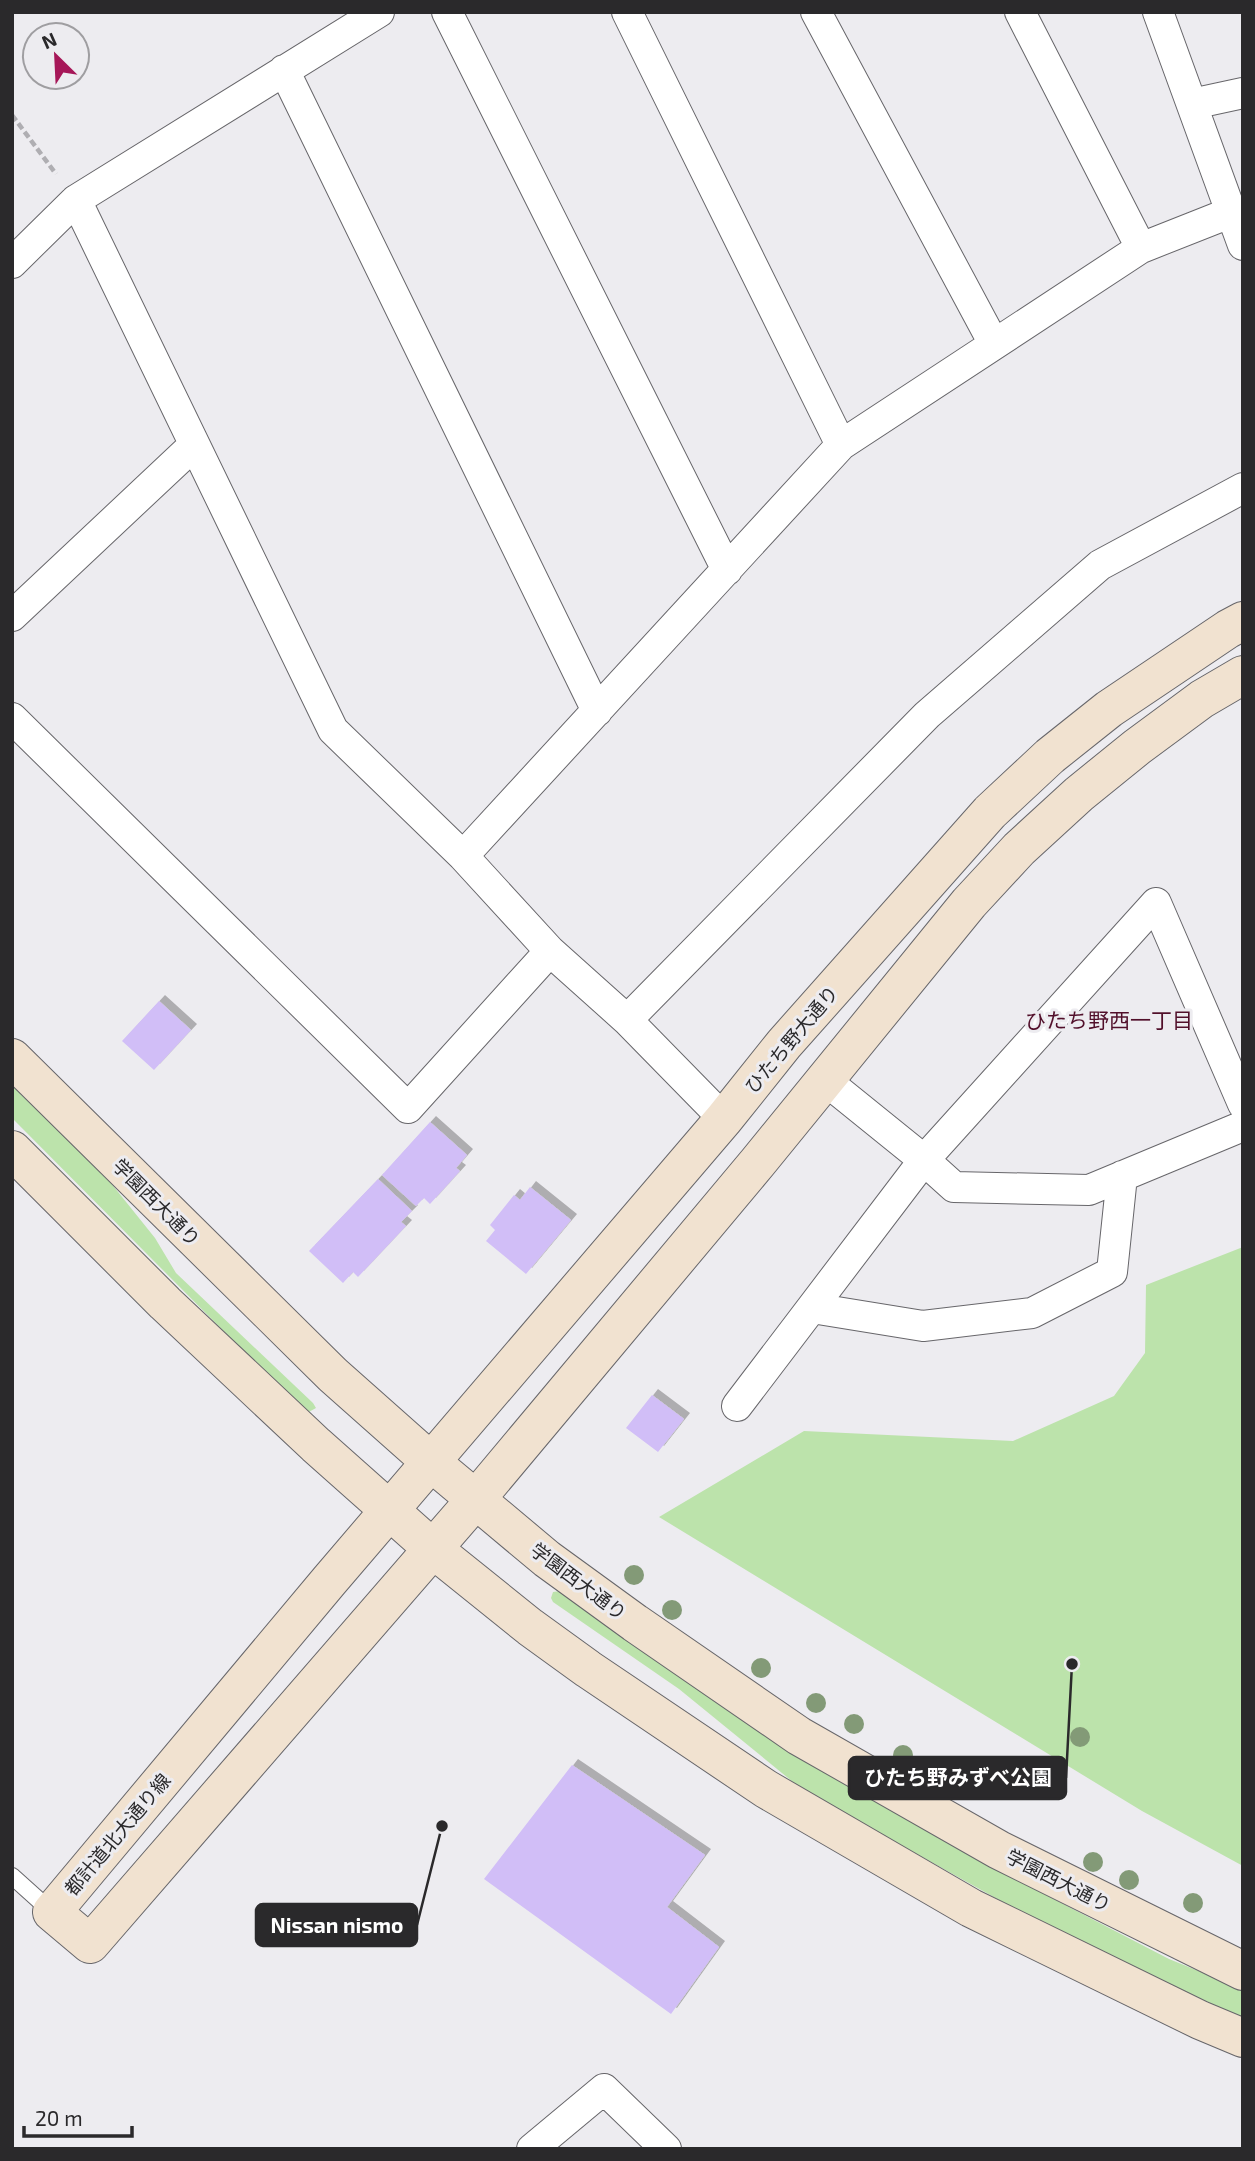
<svg xmlns="http://www.w3.org/2000/svg" width="1255" height="2161" font-family="'Exo 2','Noto Sans JP',sans-serif">
  <style>
    .green { fill: #bce3ab }
    .building { fill: #d1bef7; filter: url(#shadow) }
    .lines { fill: none; stroke-linecap: round; stroke-linejoin: round }
    .lane-casing { stroke: #67666a; stroke-width: 18 }
    .street-casing { stroke: #67666a; stroke-width: 32 }
    .secondary-casing { stroke: #67666a; stroke-width: 40 }
    .path { stroke: #afaeb2; stroke-width: 4.5; stroke-dasharray: 7 3.5; stroke-linecap: butt }
    .lane { stroke: #fff; stroke-width: 16 }
    .street { stroke: #fff; stroke-width: 30 }
    .secondary { stroke: #f1e2d0; stroke-width: 38 }
    .tree { fill: #839a77 }
    .labels { text-anchor: middle; dominant-baseline: central; stroke-width: 6; stroke-linejoin: round; paint-order: stroke }
    .street-label { font-size: 19px; fill: #2a292b; stroke: #edecf0 }
    .neighbourhood-label { font-size: 21px; fill: #510f2a; stroke: #edecf0 }
    .leader { fill: none; stroke: #2a292b; stroke-width: 2.5 }
    .callout-dot { fill: #2a292b; stroke: #edecf0; stroke-width: 2.5 }
    .callout { fill: #2a292b; stroke: #2a292b; stroke-width: 2.5 }
    .callout-label { font-size: 21px; text-anchor: middle; font-weight: bold; fill: #fff }
  </style>
  <defs>
    <filter id="shadow"><feDropShadow dx="6" dy="-6" stdDeviation="0" flood-color="#0004"/></filter>
  </defs>
  <rect width="100%" height="100%" fill="#edecf0"/>
  <path class="green" d="M12 1081 94 1162 155 1238 176 1273 313 1403 316 1408 307 1413 280 1388 12 1118Z
    M1243 1247V1866L1142 1811 659 1517 804 1431 1013 1441 1114 1396 1145 1353 1146 1285Z
    M560 1591 758 1728 843 1783 973 1857 1169 1959 1243 1989V2018L1119 1962 1044 1925 804 1791 679 1689 553 1602 551 1598 553 1592Z"/>
  <path class="building" d="M159 1001 191 1030 154 1070 122 1041Z
    M430 1122 467 1155 456 1168 460 1171 430 1204 424 1198 416 1206 382 1175Z
    M378 1179 412 1211 401 1222 406 1226 358 1277 353 1272 343 1283 309 1251Z
    M530 1187 571 1220 526 1274 486 1241 495 1230 490 1225 514 1195 520 1200Z
    M652 1395 684 1419 658 1452 626 1428Z
    M572 1765 705 1855 667 1907 719 1947 671 2014 484 1879Z"/>
  <g class="lines">
    <g class="lane-casing">
      <path id="lane" d="M12 1876 52 1912"/>
    </g>
    <g class="street-casing">
      <path id="street" d="M447 12 727 570
        M627 12 841 445
        M816 12 994 344
        M1020 12 1141 248
        M1158 12 1243 245
        M284 70 597 711
        M1192 104 1243 93
        M76 200 333 730 463 856 550 951 627 1020 724 1119
        M12 263 76 200 379 12
        M12 616 194 445
        M12 718 408 1108 550 951
        M463 856 841 445 1141 248 1232 212
        M627 1020 927 715 1100 565 1243 488
        M825 1080 924 1160 954 1187 1089 1190 1243 1126
        M812 1308 923 1326 1032 1313 1112 1272 1122 1176
        M737 1406 924 1160 1156 903 1243 1104
        M532 2149 604 2089 666 2149"/>
    </g>
    <g class="secondary-casing">
      <path id="secondary" d="M1243 621 1228 629 1109 709 1050 756 990 812 784 1044 724 1119 329 1581 52 1912 90 1944 476 1499 758 1162 969 903 1019 849 1079 794 1137 747 1202 699 1243 675
        M12 1058 333 1375 431 1462 547 1559 635 1623 799 1736 999 1850 1243 1971
        M12 1150 165 1303 316 1445 433 1549 530 1627 588 1669 766 1789 971 1908 1200 2020 1243 2038"/>
    </g>
    <path class="path" d="M12 115 56 174"/>
    <use href="#lane" class="lane"/>
    <use href="#street" class="street"/>
    <use href="#secondary" class="secondary"/>
  </g>
  <g class="tree">
    <circle cx="634" cy="1575" r="10"/>
    <circle cx="672" cy="1610" r="10"/>
    <circle cx="761" cy="1668" r="10"/>
    <circle cx="816" cy="1703" r="10"/>
    <circle cx="854" cy="1724" r="10"/>
    <circle cx="1080" cy="1737" r="10"/>
    <circle cx="903" cy="1755" r="10"/>
    <circle cx="1093" cy="1862" r="10"/>
    <circle cx="1129" cy="1880" r="10"/>
    <circle cx="1193" cy="1903" r="10"/>
  </g>
  <g class="labels">
    <g class="street-label">
      <text transform="translate(791 1039) rotate(-50)">ひたち野大通り</text>
      <text transform="translate(157 1202) rotate(45)">学園西大通り</text>
      <text transform="translate(579 1581) rotate(37)">学園西大通り</text>
      <text transform="translate(117 1834) rotate(-50)">都計道北大通り線</text>
      <text transform="translate(1059 1880) rotate(27)">学園西大通り</text>
    </g>
    <g class="neighbourhood-label">
      <text x="1109" y="1019">ひたち野西一丁目</text>
    </g>
  </g>
  <path class="leader" d="M1072 1664L1066 1778M442 1826L417 1925"/>
  <g class="callout-dot">
    <circle cx="1072" cy="1664" r="7"/>
    <circle cx="442" cy="1826" r="7"/>
  </g>
  <g class="callout">
    <rect x="849" y="1757" width="217" height="42" rx="7"/>
    <rect x="256" y="1904" width="161" height="42" rx="7"/>
  </g>
  <g class="callout-label">
    <text x="958" y="1785">ひたち野みずべ公園</text>
    <text x="337" y="1933">Nissan nismo</text>
  </g>
  <rect width="1255" height="2161" fill="none" stroke="#2a292b" stroke-width="28"/>
  <g transform="translate(56 56) rotate(336)"><circle r="33" fill="#edecf0" stroke="#9f9ea1" stroke-width="2"/>
  <path d="M0-5L12 26L0 18L-12 26Z" fill="#a61758"/>
  <text y="-10" font-size="19" font-weight="bold" text-anchor="middle" fill="#2a292b">N</text>
  </g>
  <path d="M24 2126v10h108v-10" fill="none" stroke="#2a292b" stroke-width="3.5"/>
  <text x="35" y="2126" font-size="21" fill="#2a292b" stroke="#edecf0" stroke-width="5" paint-order="stroke">20 m</text>
</svg>
